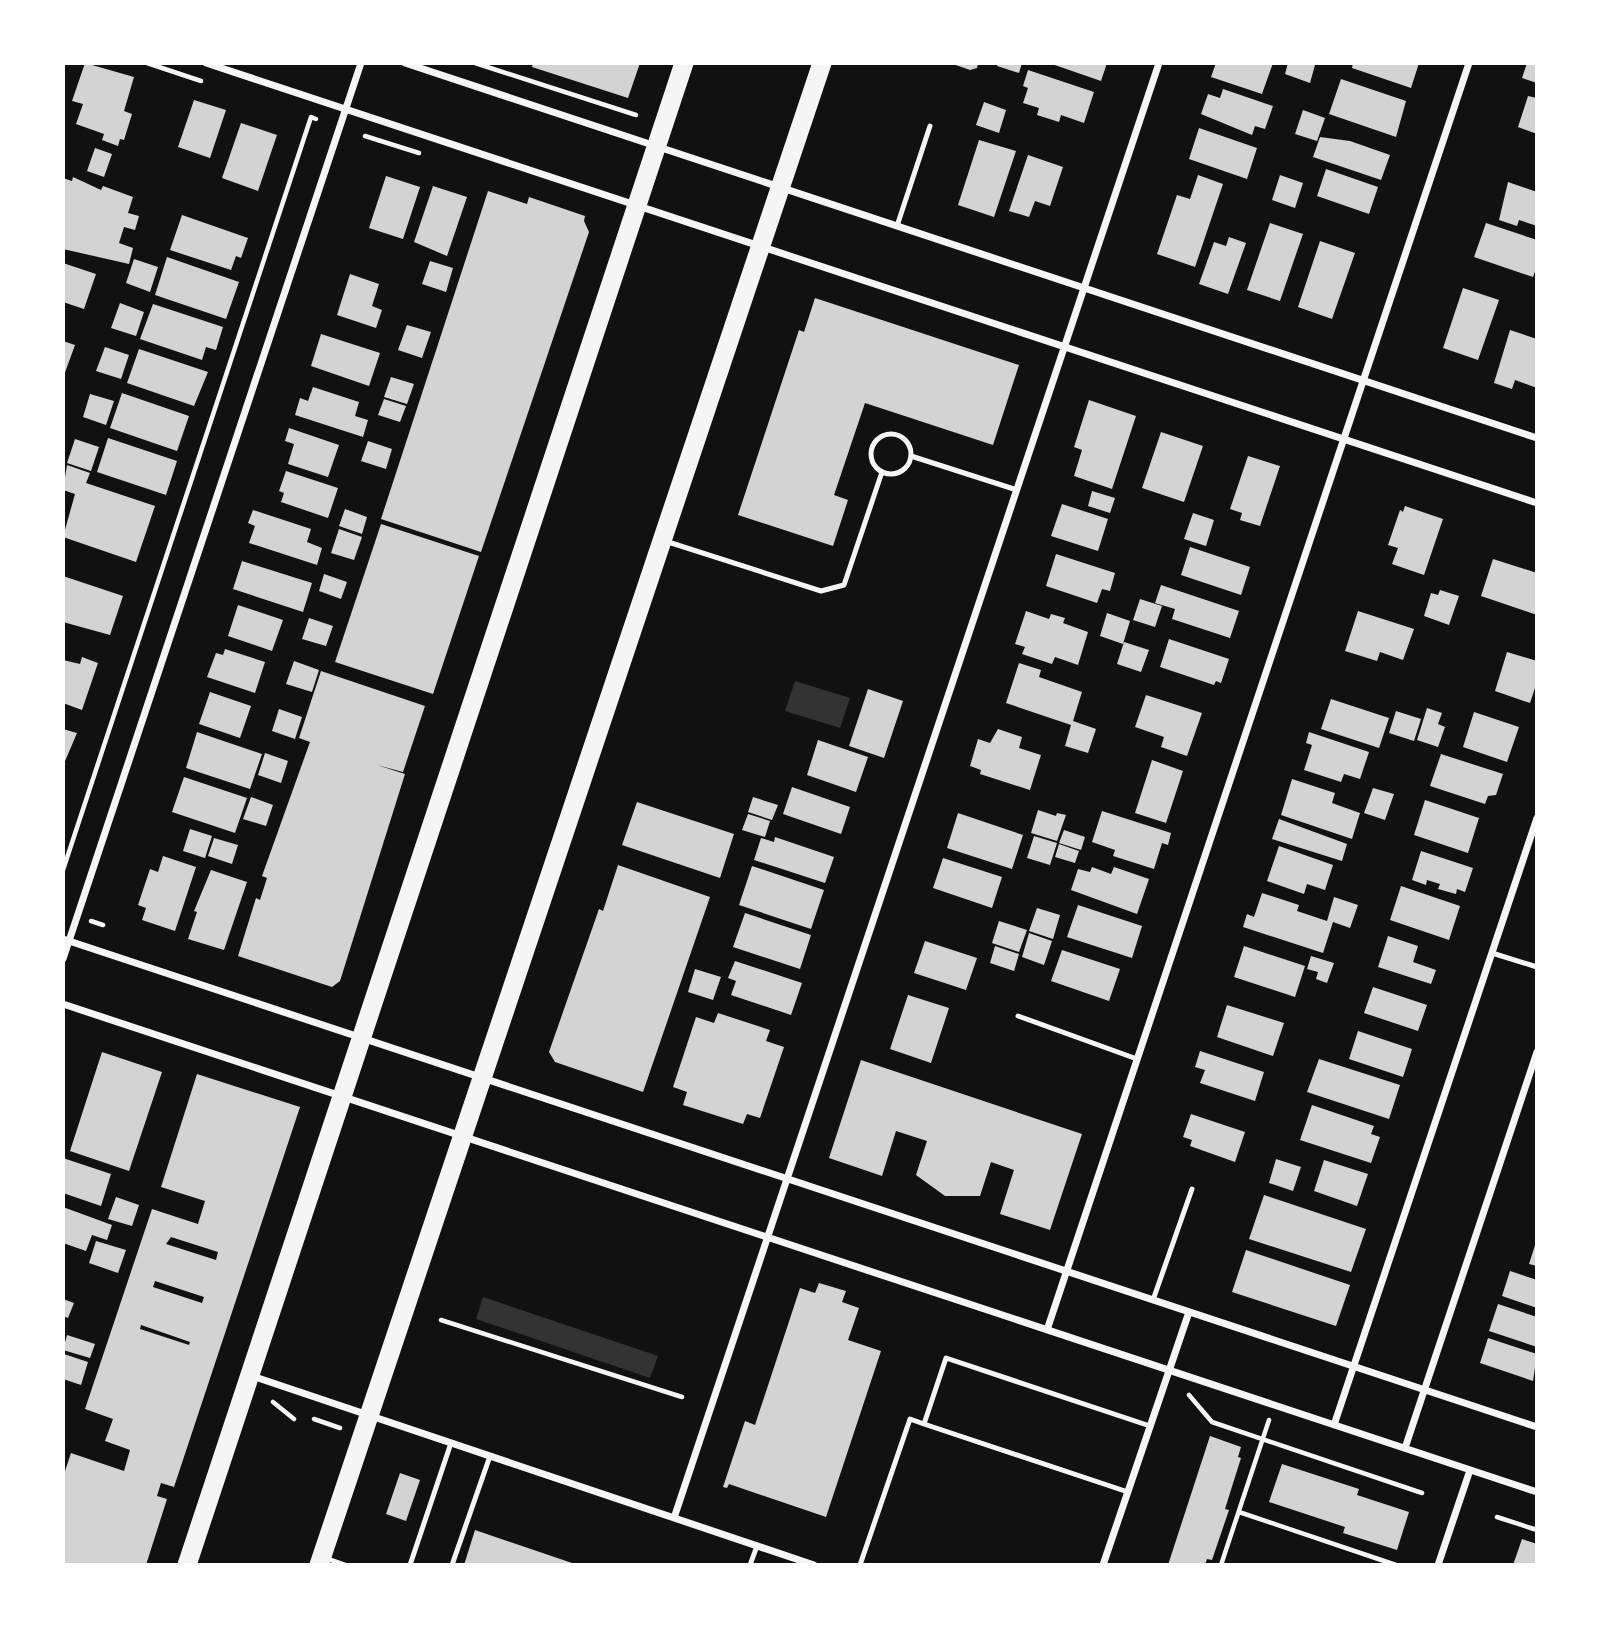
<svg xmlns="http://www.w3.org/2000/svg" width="1600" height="1628" font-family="Barlow,sans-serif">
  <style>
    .water { fill: #333 }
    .building { fill: #d3d3d3; fill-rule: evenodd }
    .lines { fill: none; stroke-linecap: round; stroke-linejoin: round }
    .path { stroke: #f5f5f5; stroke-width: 4.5 }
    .service { stroke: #f5f5f5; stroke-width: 5 }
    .minor { stroke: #f5f5f5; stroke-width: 7 }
    .trunk { stroke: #f5f5f5; stroke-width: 19 }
  </style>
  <rect width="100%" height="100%" fill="#111"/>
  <path class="water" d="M795 681 850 698 840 728 785 711Z
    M483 1297 658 1356 650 1378 476 1319Z"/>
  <path class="building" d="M85 63 134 77 124 111 132 114 124 140 120 139 118 146 102 140 104 134 76 124 83 104 72 101Z
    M533 63H640L628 98 532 67Z
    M950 63H978L977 68 970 70Z
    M998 63H1022L1019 73 997 66Z
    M1049 63H1107L1101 81Z
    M1216 63H1273L1262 94 1211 77Z
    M1288 63 1315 65 1310 83 1285 74Z
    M1353 63H1419L1411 88 1352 68Z
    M1527 63H1537V83L1522 78Z
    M1028 70 1094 92 1084 123 1061 115 1059 122 1037 115 1039 108 1023 103 1028 88 1023 86Z
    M1341 79 1406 101 1396 137 1329 114Z
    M1223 89 1273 106 1265 129 1255 126 1252 135 1201 114 1208 94 1220 98Z
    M1528 96 1537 98V134L1518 127Z
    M194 100 226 110 210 158 178 147Z
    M984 102 1006 110 999 133 976 125Z
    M1303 110 1325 118 1317 141 1295 134Z
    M241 123 277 135 258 191 222 178Z
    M1199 128 1257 148 1247 179 1189 159Z
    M1320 137 1350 141 1390 155 1381 180 1313 157Z
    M979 140 1016 151 994 217 958 205Z
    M95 148 112 154 104 177 87 171Z
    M1028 155 1063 167 1050 206 1035 201 1029 217 1009 211Z
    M1326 169 1378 187 1369 214 1317 196Z
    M1198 175 1223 184 1195 267 1157 254 1177 195 1190 199Z
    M1280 175 1303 183 1295 208 1272 200Z
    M386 176 420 187 403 239 369 228Z
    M73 177 101 190 103 186 133 197 128 213 139 216 135 230 124 227 119 243 133 248 129 264 63 249V178L72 181Z
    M1508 182 1537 192V226L1519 220 1517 226 1499 220Z
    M433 186 467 197 447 256 414 242Z
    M488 191 527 204 529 197 585 216 584 221 589 232 481 552 381 519Z
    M182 215 248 238 241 258 236 256 231 270 170 250Z
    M1270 223 1303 234 1280 301 1247 290Z
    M1486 223 1537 240V266L1533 277 1474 257Z
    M1229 237 1246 243 1228 294 1199 284 1214 242 1226 246Z
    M1320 241 1355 253 1332 319 1298 307Z
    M167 257 239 282 226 319 155 295Z
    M134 259 158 267 150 292 126 283Z
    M430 261 453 268 446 292 422 284Z
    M63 263 96 274 84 309 63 302Z
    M350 274 379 284 372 306 382 310 376 328 337 315Z
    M1463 288 1499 300 1478 360 1443 348Z
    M815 298 1019 365 993 445 865 403 834 495 848 500 833 546 738 515 799 330 804 332Z
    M120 303 144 312 136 336 111 328Z
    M153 304 223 327 216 350 206 347 202 360 140 339Z
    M407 325 431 332 422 358 398 350Z
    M1510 330 1537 339V388L1515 380 1512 389 1494 383Z
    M321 334 380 353 369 386 311 366Z
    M63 341 75 345 63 378Z
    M105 347 129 355 121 379 96 371Z
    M139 349 208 372 194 406 127 383Z
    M391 377 414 384 407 404 384 397Z
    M313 387 359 402 355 416 368 420 363 437 295 415 300 398 308 401Z
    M122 393 189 416 177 451 110 428Z
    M90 394 114 401 106 425 83 417Z
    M384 399 406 406 400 422 378 415Z
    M1089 400 1136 416 1112 489 1074 476 1082 450 1074 447Z
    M289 428 339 445 328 477 288 464 294 444 285 441Z
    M1161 432 1203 446 1184 502 1142 488Z
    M108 438 177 461 166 495 97 472Z
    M75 439 99 447 91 471 67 463Z
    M368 441 392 449 386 469 361 461Z
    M1248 456 1280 466 1260 526 1240 520 1242 513 1230 509Z
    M67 465 90 473 86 483 155 506 136 562 63 537 75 494 63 490Z
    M286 471 338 488 328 518 281 502 284 493 279 491Z
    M1092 491 1115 498 1110 513 1088 506Z
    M1062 504 1108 519 1098 551 1051 536Z
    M1405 506 1443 519 1424 575 1392 564 1398 548 1388 545 1400 510 1403 512Z
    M345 509 367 517 362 534 339 526Z
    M253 510 311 529 307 542 322 548 317 565 249 543 255 526 248 523Z
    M1193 513 1214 520 1206 546 1184 539Z
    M381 524 479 556 433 694 335 662Z
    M339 529 362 537 354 560 331 553Z
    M1190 547 1250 567 1241 595 1181 575Z
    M1056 554 1115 573 1110 591 1102 589 1097 603 1046 586Z
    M1493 559 1537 573V615L1481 596Z
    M242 561 312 583 303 612 233 589Z
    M324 574 347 582 341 599 319 591Z
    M63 576 123 596 110 635 63 622Z
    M1161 585 1239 611 1230 638 1172 619 1175 609 1155 603Z
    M1440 590 1459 596 1449 625 1424 616 1431 593 1438 595Z
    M1140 599 1162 606 1155 627 1133 620Z
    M238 605 283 620 272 651 228 636Z
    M1026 611 1049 619 1051 614 1065 618 1063 623 1088 632 1078 665 1055 657 1052 664 1022 654 1025 647 1015 644Z
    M1358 611 1414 629 1403 660 1380 652 1377 661 1345 651Z
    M1107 613 1130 621 1123 644 1100 636Z
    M309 618 333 626 326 646 302 639Z
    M1169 639 1229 659 1221 683 1216 681 1214 685 1160 667Z
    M1124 642 1149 650 1141 672 1117 664Z
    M225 649 265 662 255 693 207 677 216 653 223 655Z
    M1507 652 1537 661V682L1530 703 1495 691Z
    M82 657 98 663 82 710 63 703V660L80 664Z
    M294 661 319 670 312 692 286 684Z
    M1019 663 1041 670 1039 677 1082 692 1073 721 1096 729 1088 753 1065 746 1071 725 1006 703Z
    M321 671 425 706 403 772 377 765 405 774 340 981 332 987 238 956 256 898 260 900 267 878 262 876 310 742 299 738Z
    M868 689 903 701 884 758 849 746Z
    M210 692 251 706 240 738 199 724Z
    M1146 695 1202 713 1187 756 1161 747 1164 737 1135 727Z
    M1331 699 1389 718 1379 748 1321 729Z
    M1427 708 1442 713 1438 724 1445 727 1438 747 1417 740Z
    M279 709 302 717 295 739 272 731Z
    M1396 711 1421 719 1414 741 1389 733Z
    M1474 712 1519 727 1507 762 1463 747Z
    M63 729 77 733 63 766Z
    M998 729 1022 737 1019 748 1041 755 1030 790 980 774 981 770 970 766 978 739 990 743Z
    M197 732 262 754 250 789 186 768Z
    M1309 732 1369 752 1360 779 1344 774 1341 782 1304 770 1312 745 1306 743Z
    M818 740 868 757 856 792 807 775Z
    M265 753 288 761 281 783 258 775Z
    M1441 754 1503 774 1496 795 1488 796 1485 804 1430 786Z
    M1152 760 1183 771 1166 823 1135 813Z
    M184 777 247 798 235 833 172 812Z
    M1292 779 1335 793 1332 803 1360 813 1352 839 1281 815Z
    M792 787 850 807 841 834 783 814Z
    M1373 788 1394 794 1385 820 1364 813Z
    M251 797 273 805 266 826 243 819Z
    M753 797 778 805 772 820 748 812Z
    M1425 800 1479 818 1468 853 1414 835Z
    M637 802 734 834 720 878 622 845Z
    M1038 810 1056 816 1057 813 1066 815 1057 841 1031 833Z
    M1102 811 1171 833 1168 845 1162 843 1154 869 1113 856 1115 850 1092 842Z
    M958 813 1023 835 1012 869 947 848Z
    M748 814 770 821 765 837 742 830Z
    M1279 819 1347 844 1342 861 1272 839Z
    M190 829 212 836 205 858 183 851Z
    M1064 830 1085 837 1081 850 1059 843Z
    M1034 836 1057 843 1050 865 1027 858Z
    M775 837 834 857 825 883 754 860 761 838 774 842Z
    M214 838 238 845 232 864 208 856Z
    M1059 844 1079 851 1075 863 1055 857Z
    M1279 846 1333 865 1325 890 1307 884 1304 894 1267 881Z
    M1421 851 1473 868 1465 892 1457 889 1456 894 1438 889 1440 884 1427 880 1426 885 1412 880Z
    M163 856 196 867 175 931 142 920 146 908 138 905 150 869 158 872Z
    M943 858 1002 877 992 908 933 888Z
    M618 865 710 897 643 1092 555 1062 549 1052 599 909 603 911Z
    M752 866 824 890 811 929 739 905Z
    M1092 867 1111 874 1114 867 1149 879 1137 914 1071 890 1078 869 1090 872Z
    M211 870 247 882 224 950 188 939 197 912 194 911Z
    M1401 886 1460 906 1449 940 1390 920Z
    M1262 893 1299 905 1297 911 1327 921 1334 897 1358 905 1350 928 1333 922 1323 953 1243 927 1247 914 1254 917Z
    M1078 905 1142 926 1132 958 1067 937Z
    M1037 908 1060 915 1053 939 1029 931Z
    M745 913 811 935 800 969 733 947Z
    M999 921 1027 930 1019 952 992 943Z
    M1029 933 1052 941 1044 965 1022 957Z
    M1388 936 1418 946 1413 962 1436 970 1431 984 1378 967Z
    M925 941 977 958 966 990 914 973Z
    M995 946 1019 954 1014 971 990 963Z
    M1244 946 1305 966 1295 997 1234 977Z
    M1062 950 1120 969 1109 1001 1051 981Z
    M1311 956 1334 963 1327 983 1316 979 1318 972 1307 969Z
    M735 961 802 983 791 1015 731 995 736 981 728 978Z
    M695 969 721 977 713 1000 688 992Z
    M1373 987 1427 1005 1418 1031 1364 1013Z
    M908 995 949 1008 931 1063 890 1049Z
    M1227 1005 1284 1023 1273 1056 1217 1037Z
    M718 1013 770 1030 766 1041 784 1047 760 1118 747 1114 743 1124 683 1105 687 1092 673 1087 696 1017 714 1023Z
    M1358 1031 1412 1049 1403 1077 1349 1059Z
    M1200 1051 1264 1072 1255 1101 1200 1083 1205 1070 1195 1067Z
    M102 1052 162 1072 129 1171 70 1151Z
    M1319 1059 1400 1085 1389 1119 1307 1092Z
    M861 1060 1082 1134 1050 1230 1000 1214 1014 1170 991 1162 980 1196H945L916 1175 927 1141 896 1131 882 1176 829 1158Z
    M197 1074 300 1107 174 1487 161 1483 157 1496 167 1499 146 1565H63V1477L71 1453 124 1471 130 1450 105 1441 113 1419 85 1409 152 1209 198 1224 205 1201 161 1187ZM171 1237 218 1252 216 1260 166 1244ZM155 1281 204 1297 202 1303 153 1287ZM141 1325 190 1342 189 1345 140 1329Z
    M1312 1105 1374 1126 1371 1134 1380 1137 1371 1163 1300 1140Z
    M1191 1114 1245 1132 1235 1162 1190 1146 1192 1140 1183 1137Z
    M63 1158 111 1174 101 1206 63 1193Z
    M1276 1159 1301 1167 1293 1191 1269 1183Z
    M1324 1160 1368 1174 1357 1206 1314 1191Z
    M1264 1195 1366 1229 1351 1272 1249 1239Z
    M116 1197 139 1205 132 1226 108 1219Z
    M63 1207 112 1225 107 1240 92 1235 86 1251 63 1243Z
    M96 1241 126 1250 118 1273 89 1263Z
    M1536 1242H1537V1266L1529 1264Z
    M1246 1250 1350 1285 1336 1326 1232 1292Z
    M1510 1271 1537 1280V1308L1502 1296Z
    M819 1283 846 1291 842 1302 859 1308 848 1340 881 1351 826 1517 729 1484 727 1488 723 1487 745 1421 755 1425 800 1288 815 1293Z
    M63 1299 74 1303 68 1318 63 1316Z
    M1498 1304 1537 1317V1347L1489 1331Z
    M67 1335 95 1344 90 1358 63 1350Z
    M1488 1338 1537 1354 1533 1381 1480 1363Z
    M64 1354 88 1362 81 1385 63 1379Z
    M1210 1436 1241 1447 1238 1457 1241 1458 1225 1509 1229 1510 1212 1560 1207 1559 1205 1565H1168Z
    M1282 1464 1359 1489 1357 1495 1409 1512 1397 1550 1343 1533 1345 1527 1269 1502Z
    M400 1473 420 1480 406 1521 386 1514Z
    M475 1530 578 1565H464Z
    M1522 1539 1537 1544V1565H1513Z"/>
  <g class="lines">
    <path class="path" d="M147 63 201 81
      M475 63 636 115
      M365 136 419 153
      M63 870 311 117 316 119
      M91 921 103 925
      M441 1320 682 1397
      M1189 1395 1212 1422 1422 1493
      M273 1402 294 1419
      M314 1419 340 1428
      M1239 1512 1396 1565
      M1497 1517 1537 1530
      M1221 1565 1269 1420"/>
    <path class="service" d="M897 226 930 126
      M871 454a20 20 0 1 1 40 0a20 20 0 1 1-40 0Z
      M911 456 1017 490
      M665 541 821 591 844 585 882 472
      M1492 953 1537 967
      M1018 1016 1137 1059
      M1153 1300 1192 1189
      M1128 1492 924 1424 946 1358 1150 1426
      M325 1558 345 1565
      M410 1565 451 1443
      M452 1565 490 1456
      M750 1565 757 1546
      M860 1565 910 1419 924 1424"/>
    <path class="minor" d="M206 63 1537 503
      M405 63 1537 438
      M63 939 1537 1427
      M63 959 361 63
      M63 1004 1537 1492
      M1047 1330 1469 63
      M252 1376 814 1565
      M1334 1425 1537 818
      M1405 1448 1537 1052
      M674 1518 1159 63
      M1103 1565 1189 1312
      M1438 1565 1470 1470"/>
    <path class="trunk" d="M187 1565 684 63
      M319 1565 822 63"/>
  </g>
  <rect width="1600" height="1628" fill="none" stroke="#ffffff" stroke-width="130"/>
</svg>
